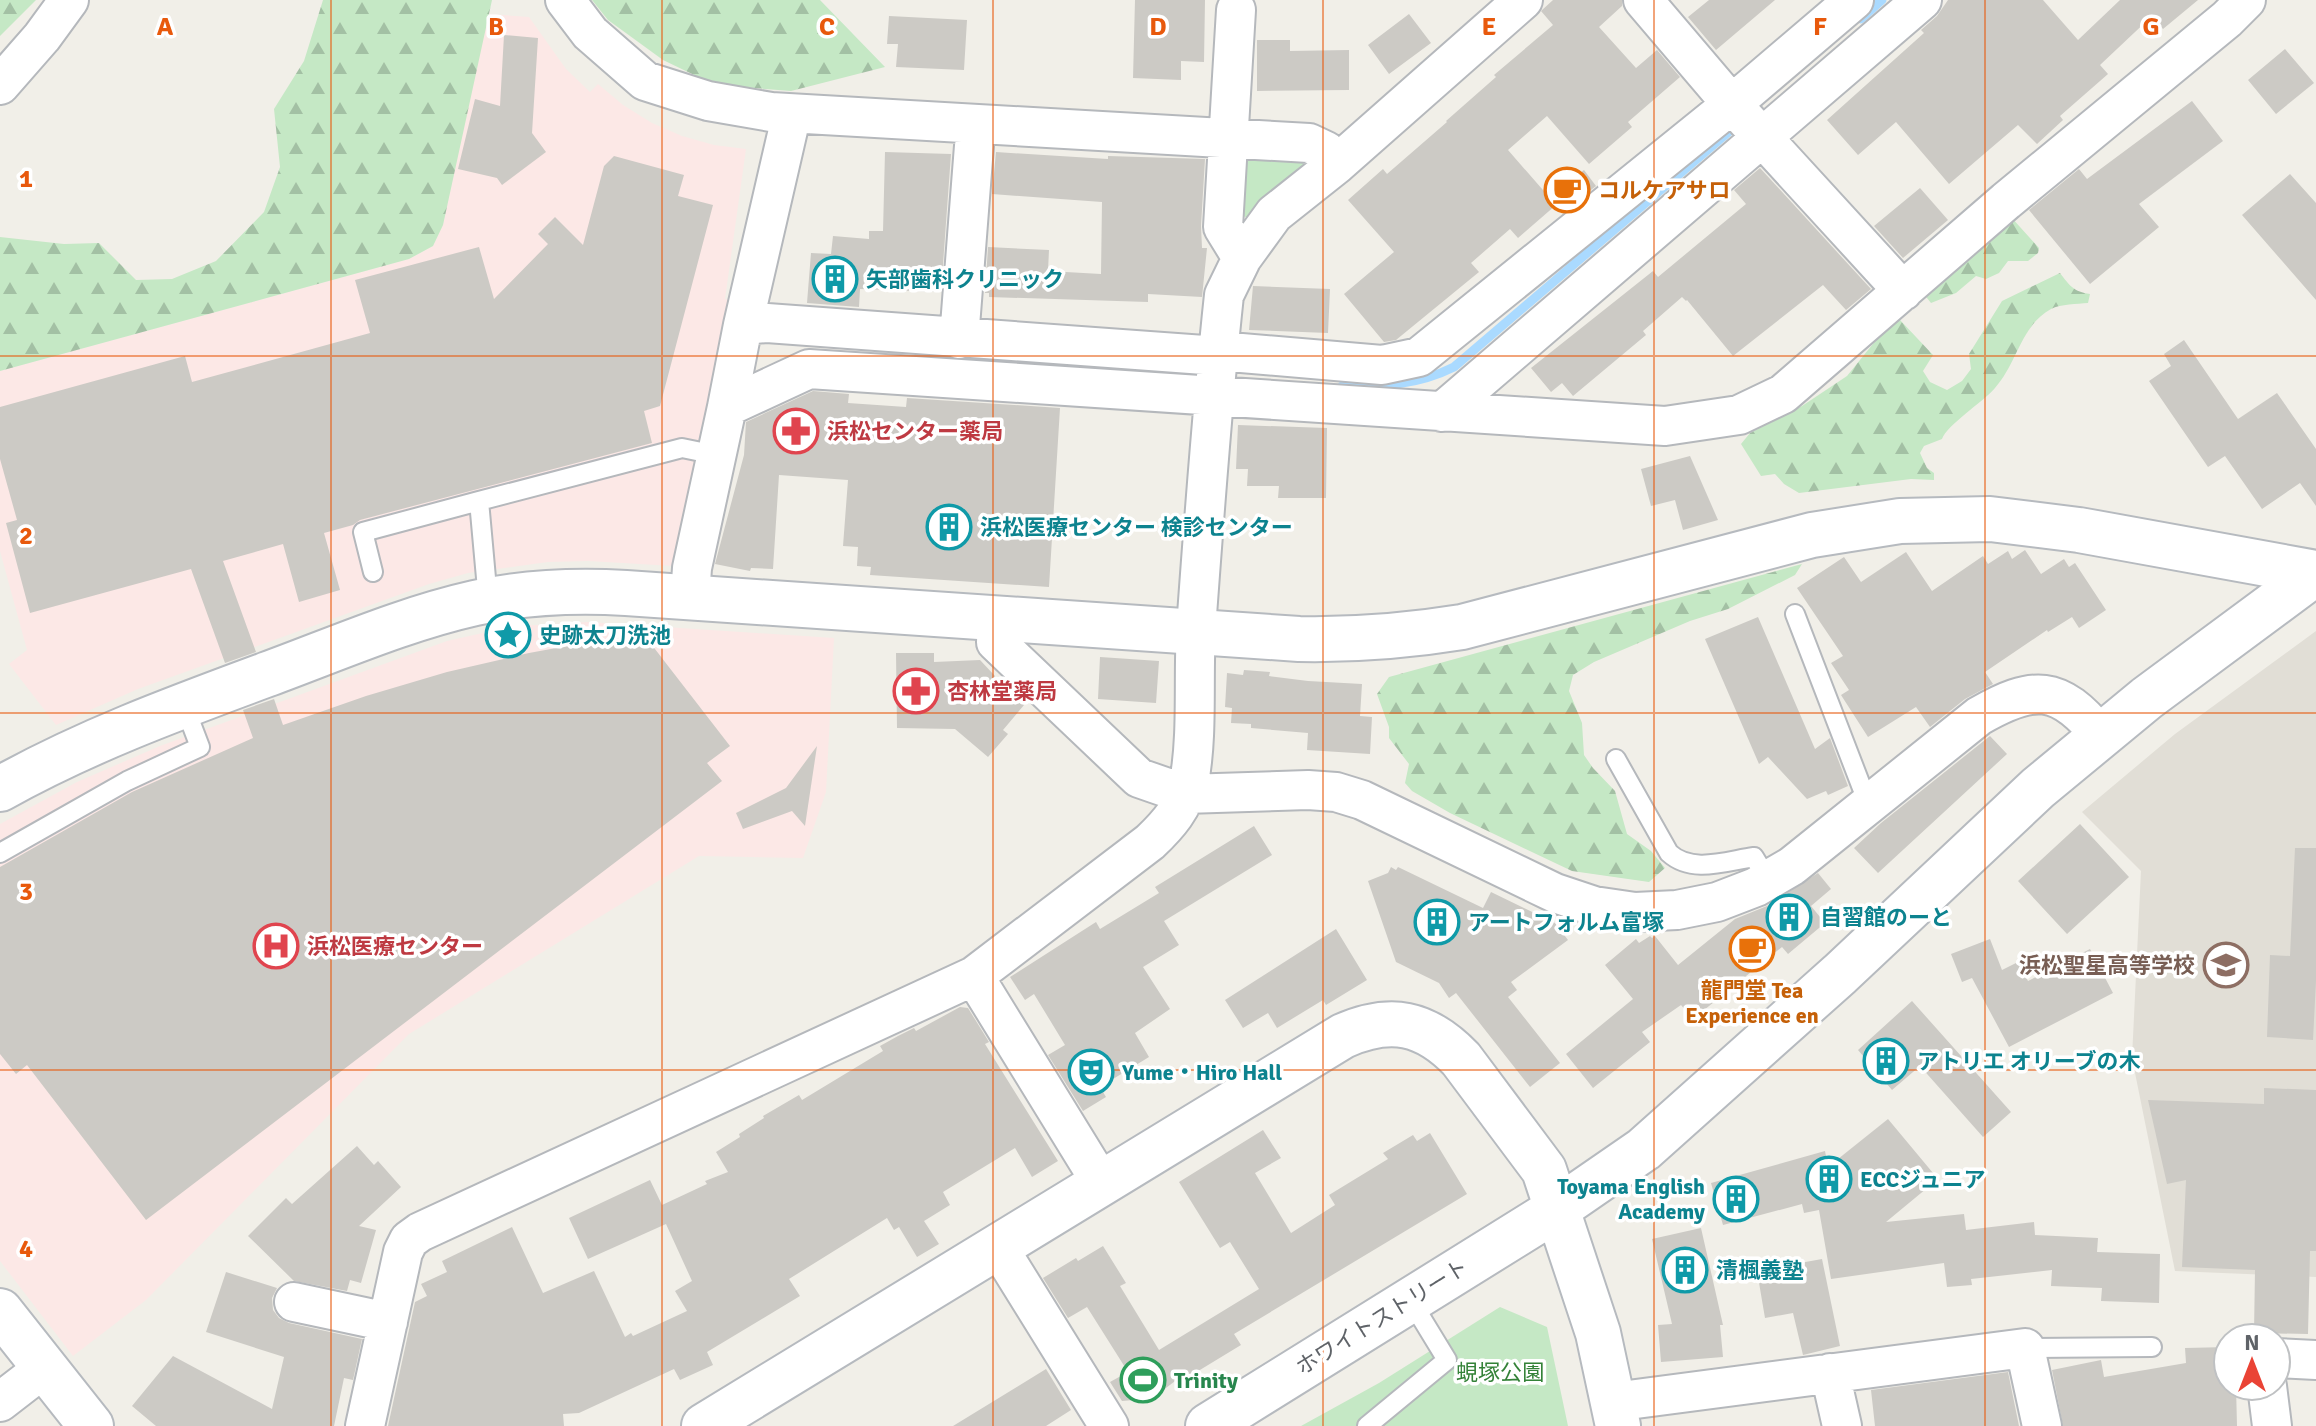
<svg xmlns="http://www.w3.org/2000/svg" width="2316" height="1426" font-family="Signika,'Noto Sans JP',sans-serif">
  <style>
    .education { fill: #e1ded6 }
    .medical { fill: #fce8e6 }
    .green { fill: #c5e8c5 }
    .forest { fill: url(#forest-firs) }
    .lines { fill: none; stroke-linecap: round; stroke-linejoin: round }
    .stream { stroke: #aadaff; stroke-width: 9 }
    .building { fill: #cccac5 }
    .lane-casing { stroke: #b5b8bc; stroke-width: 22 }
    .street-casing { stroke: #b5b8bc; stroke-width: 42 }
    .secondary-casing { stroke: #b6babf; stroke-width: 48 }
    .lane { stroke: #fff; stroke-width: 18 }
    .street { stroke: #fff; stroke-width: 38 }
    .secondary { stroke: #fff; stroke-width: 44 }
    .grid { fill: none; stroke: #e8590c; stroke-width: 2; stroke-opacity: 0.55 }
    .labels { text-anchor: middle; dominant-baseline: central; stroke-width: 7; stroke-linejoin: round; paint-order: stroke }
    .food-label { font-size: 22px; font-weight: bold; fill: #c56008; stroke: #fff; text-anchor: start }
    .culture-label { font-size: 22px; font-weight: bold; fill: #0d838f; stroke: #fff; text-anchor: start }
    .health-label { font-size: 22px; font-weight: bold; fill: #be3a42; stroke: #fff; text-anchor: start }
    .education-label { font-size: 22px; font-weight: bold; fill: #785e54; stroke: #fff; text-anchor: end }
    .street-label { font-size: 22px; fill: #5f6368; stroke: #fff }
    .park-label { font-size: 22px; fill: #348238; stroke: #fff }
    .leisure-label { font-size: 22px; font-weight: bold; fill: #27864d; stroke: #fff; text-anchor: start }
    .grid-label { font-size: 26px; text-anchor: middle; font-weight: bold; fill: #e8590c; stroke: #fff; stroke-width: 7; stroke-linejoin: round; paint-order: stroke }
  </style>
  <defs>
    <pattern id="forest-firs" width="22" height="20" patternUnits="userSpaceOnUse" patternTransform="scale(2)"><rect width="22" height="20" fill="#c5e8c5"/><path d="M5 1l3.5 6h-7zM16 11l3.5 6h-7z" fill="#a3c0a4"/></pattern>
  </defs>
  <rect width="100%" height="100%" fill="#f1efe8"/>
  <path class="education" d="M2316 631V1277L2175 1271 2132 1058 2141 871 2082 812 2175 734Z"/>
  <path class="medical" d="M488 14 529 17 566 69 590 92 598 84 623 105 652 123 682 136 714 145 746 149 725 299 731 300 674 566 588 561 548 562 468 573 429 584 138 689 56 725 9 664 27 650 0 551V371L409 259 433 246 443 225Z
    M588 622 834 638 826 792 803 858 699 856 409 1034 146 1300 73 1356 0 1261V824L77 782 160 746 447 641 496 630 498 643 521 639 519 626Z"/>
  <path class="green" d="M1242 155 1302 158 1306 173 1254 222 1240 214Z
    M1500 1307 1547 1327 1568 1426H1301L1379 1383Z"/>
  <path class="forest" d="M0 0H36L0 36Z
    M323 0H492L443 225 433 246 409 259 0 371V237L64 244 99 243 136 280 172 279 216 261 264 212 280 167 274 109 304 61Z
    M592 0H820L885 67 791 91 715 85 663 60 608 20Z
    M2011 217 2039 248 2038 253 2028 261H2008L1999 273 1986 279 1976 276 1956 293 1931 303 1923 293Z
    M2060 273C2069 285 2074 292 2090 294L2088 303C2077 304 2061 304 2051 309 2021 325 2017 364 1995 388 1983 402 1947 425 1942 439L1924 446 1920 453 1927 468 1934 473V480L1911 479 1799 493 1784 484 1775 474 1761 476 1741 444 1750 433 1802 406 1847 376 1881 334 1900 320 1933 355 1923 371 1930 382 1947 390 1962 381 1971 369 1969 354 2002 301Z
    M1802 564 1795 575 1728 609 1690 621 1594 662 1573 675 1569 691 1582 723 1584 755 1593 768 1615 791 1627 834 1651 851 1665 868 1649 882 1572 871 1450 813 1412 791 1405 783 1409 764 1389 738V727L1377 694 1389 677Z"/>
  <g class="lines">
    <path class="stream" d="M1861 19 1882 0
      M1342 386C1382 387 1418 385 1454 367L1732 129"/>
  </g>
  <path class="building" d="M1135 0H1205L1204 62 1181 61V80L1133 78Z
    M1553 0H1622V6L1599 27 1636 68 1657 50 1680 77 1628 122 1632 127 1589 164 1547 116 1508 150 1556 205 1518 238 1510 229 1471 263 1479 272 1396 340 1384 342 1344 294 1394 252 1348 200 1383 169 1387 174 1447 122 1446 121 1496 77 1494 75 1553 25 1541 11Z
    M1709 0H1775L1716 50 1688 17Z
    M1948 0H2043L2078 40 2120 0H2198L2163 29 2152 16 2100 65 2108 74 2060 116 2063 120 2037 144 2018 125 1949 184 1896 122 1858 155 1827 120 1924 33 1921 30 1937 16Z
    M1409 14 1431 43 1389 74 1368 45Z
    M889 16 967 20 964 70 896 67 898 44H887Z
    M504 35 538 38 532 133 546 152 502 185 497 178 458 169 475 99 500 106Z
    M1257 40H1290V51L1349 50V90L1257 91Z
    M2285 49 2314 83 2276 114 2248 80Z
    M2192 101 2223 141 2139 204 2159 227 2090 284 2029 210 2079 169 2087 179Z
    M885 152 951 154 941 292 860 289 859 307 807 303 811 253 831 254 833 236 869 239V231H883Z
    M996 152 1108 159V156L1205 159 1201 226 1202 248H1207L1202 297 1148 294V302L989 297V293H985L988 247 1049 250 1048 271 1101 274 1102 202 992 194Z
    M614 156 684 175 678 196 713 205 660 406 644 411 652 443 360 520 353 525 324 533 340 590 299 602 283 544 223 561 256 652 225 663 191 569 30 613 6 523 17 520 0 459V407L185 356 192 382 370 333 355 280 479 247 494 299 548 244 538 234 555 217 583 245 604 166Z
    M1760 168 1871 289 1846 310 1823 285 1733 356 1687 300 1686 301 1682 297 1643 331 1646 335 1573 396 1562 383 1551 392 1531 368 1653 271 1658 277 1746 204 1734 190Z
    M1584 170 1596 186 1567 209 1554 193Z
    M2290 174 2316 203V300L2242 215Z
    M1920 188 1948 220 1903 258 1874 226Z
    M1253 286 1330 289 1328 333 1249 330Z
    M2184 340 2238 419 2277 393 2316 449V506L2300 483 2262 509 2225 456 2208 467 2149 381 2171 366 2164 354Z
    M813 391 849 394 848 403 906 407 907 398 1060 408 1049 587 870 575 871 567 857 566 858 547 843 546 848 480 779 475 773 569 751 568 750 571 715 564 744 455 746 422Z
    M1238 425 1327 428 1326 498H1278L1279 486H1247L1248 469H1236Z
    M1690 456 1718 520 1683 530 1675 500 1651 506 1641 469Z
    M2025 550 2041 574 2064 559 2069 567 2075 563 2106 610 2079 628 2072 617 2048 632 2047 630 1985 672 1993 684 1965 699 1930 727 1916 707 1868 737 1841 695 1849 690 1831 663 1843 656 1797 588 1844 557 1861 582 1906 552 1932 591 1983 556 1988 564 2008 551 2012 559Z
    M1758 617 1815 749 1830 738 1848 786 1828 795 1826 791 1807 799 1768 757 1759 764 1705 639Z
    M611 638 648 640 730 746 707 763 722 781 146 1220 27 1065 16 1074 0 1054V867L132 792 253 738 243 710 274 699 283 725 366 696 447 672 529 653Z
    M896 653H934V662L980 660 995 676 993 679 1024 705 1003 730 1008 734 988 757 955 729 897 728Z
    M1100 657 1159 661 1156 703 1098 699Z
    M1244 670 1270 672 1269 676 1308 681 1362 684 1360 716 1372 717 1370 754 1307 750 1308 733 1251 728V724L1231 723 1232 708 1225 707 1227 673 1243 675Z
    M1990 736 2007 754 1878 873 1854 848 1881 823Z
    M817 746 805 826 792 811 743 829 736 813 786 788Z
    M2080 824 2129 877 2067 934 2018 881Z
    M1254 826 1272 855 1164 921 1179 945 1143 967 1170 1009 1135 1033 1149 1057 1100 1087 1106 1097 1083 1111 1048 1055 1065 1045 1034 994 1025 1000 1010 977 1096 922 1100 929 1159 893 1155 887Z
    M2295 848H2316V981L2313 1040 2267 1037 2270 955 2290 956Z
    M1391 867 1396 870 1398 867 1483 908 1491 892 1555 923 1568 940 1511 982 1517 990 1508 997 1560 1063 1530 1087 1456 993 1449 998 1439 983 1396 962 1368 881 1388 873Z
    M1818 873 1831 889 1811 906 1825 923 1788 954 1782 947 1693 1019 1681 1005 1642 1032 1650 1042 1593 1088 1566 1054 1633 999 1605 965 1636 939 1639 943 1650 936 1652 938 1655 936 1678 965 1735 919 1767 906Z
    M1336 929 1367 980 1326 1005 1323 1000 1277 1028 1268 1013 1243 1028 1225 1000Z
    M1990 939 2002 970 2018 962 2028 981 2090 949 2113 993 2009 1047 1972 978 1962 982 1951 954Z
    M1912 1001 2011 1112 1983 1137 1920 1066 1892 1090 1858 1050Z
    M960 1007 968 1008 989 1042 985 1044 1058 1161 1032 1177 1015 1148 943 1192 950 1205 924 1221 939 1244 917 1257 899 1227 894 1230 887 1218 789 1279 800 1296 707 1352 713 1365 680 1380 674 1369 579 1413 563 1414 564 1426H388L415 1302 427 1296 421 1284 447 1272 442 1261 512 1227 543 1293 594 1271 625 1337 631 1333 633 1336 687 1311 675 1291 692 1281 666 1224 588 1259 569 1218 650 1180 662 1205 707 1184 705 1181 728 1172 716 1152 740 1137 739 1134 764 1118 763 1116 799 1095 802 1100 883 1051 880 1046 898 1036 914 1028 916 1031Z
    M2264 1088 2316 1090V1251H2310L2308 1334 2254 1333 2255 1270 2182 1267 2186 1180 2167 1184 2148 1100 2264 1104Z
    M1888 1119 1938 1179 1886 1222 1964 1214 1966 1230 2034 1222 2035 1235 2098 1238 2097 1252 2160 1254 2159 1303 2101 1301 2102 1288 2051 1286 2052 1270 1971 1279 1972 1285 1947 1287 1944 1263 1831 1279 1819 1210 1804 1213 1802 1204 1723 1225 1711 1183 1825 1151 1828 1167Z
    M1263 1130 1281 1158 1255 1173 1291 1233 1335 1205 1329 1195 1388 1159 1383 1153 1413 1135 1417 1141 1430 1133 1467 1194 1234 1334 1241 1345 1190 1376 1187 1372 1158 1394 1146 1399 1122 1401 1110 1382 1128 1372 1087 1307 1068 1318 1043 1278 1076 1258 1078 1261 1103 1246 1126 1283 1120 1286 1159 1350 1259 1289 1230 1242 1220 1248 1179 1182Z
    M357 1146 374 1165 378 1161 401 1187 359 1226 376 1230 361 1283 350 1280 347 1291 294 1281 248 1236 286 1198 292 1204Z
    M1701 1228 1723 1325H1720L1723 1357 1661 1362 1658 1325 1672 1324 1652 1239Z
    M1822 1259 1840 1346 1803 1355 1793 1313 1765 1318 1757 1271Z
    M226 1272 277 1288 272 1298 273 1310 279 1318 289 1323 362 1339 353 1380 344 1378 334 1426H156L132 1406 173 1356 272 1409 284 1357 206 1332Z
    M2228 1347V1386H2236L2237 1426H2063L2052 1370 2101 1360 2104 1377 2186 1363 2185 1348Z
    M1046 1369 1071 1410 1046 1426H953Z
    M2008 1372 2019 1426H1875L1871 1390Z"/>
  <g class="lines">
    <g class="lane-casing">
      <path id="lane" d="M373 572 363 532 479 501
        M488 600 479 501 682 448 716 455
        M1795 614 1862 788 1873 801
        M1616 759 1669 853C1692 874 1726 861 1754 857L1768 880
        M0 853 127 781 200 747 184 705
        M2025 1348 2152 1347
        M1367 1426 1447 1360 1411 1301"/>
    </g>
    <g class="street-casing">
      <path id="street" d="M565 0 590 33 645 81 708 101 771 112 1309 143 1326 151 1337 164 1523 0
        M1643 0 1729 101 1903 291
        M0 85 42 37 69 0
        M1242 258 1274 214 1337 164
        M743 325 788 130
        M959 339 974 146
        M1218 351 1382 365 1419 357 1732 104 1854 0
        M727 407 743 325 767 323 1218 356
        M1442 412 1922 0
        M690 597 692 568 727 407 809 369 1665 426 1739 415 1783 394 2006 201 2227 19 2246 0
        M997 618 996 642 1139 778 1185 794 1308 790 1336 792 1362 800 1555 893 1594 906 1635 912 1677 910 1717 902 1756 887 1792 866 1979 716C2033 685 2059 684 2100 735
        M974 976 1102 1184
        M998 1247 1109 1426
        M294 1302 388 1322
        M2276 1358 2316 1360
        M1830 1373 1842 1426
        M2267 1386 2272 1426
        M0 1402 44 1368
        M1613 1402 2025 1348 2042 1426
        M365 1426 403 1252 409 1240 420 1232 974 976 1150 842C1168 825 1184 807 1189 782 1198 735 1193 678 1196 629 1204 518 1212 406 1224 295L1242 258 1223 227 1236 10"/>
    </g>
    <g class="secondary-casing">
      <path id="secondary" d="M0 789C86 741 176 708 268 674 336 649 404 619 475 603 525 592 575 590 626 593L1299 639C1354 640 1407 636 1462 627L1812 535 1900 521 1990 519 2079 530 2316 573
        M0 1311 91 1426
        M704 1426 1343 1036C1391 1015 1425 1022 1461 1059L1544 1170 1598 1333 1618 1426
        M1208 1426 1557 1209 1644 1149 1840 974 2038 788 2147 698 2316 573"/>
    </g>
    <use href="#lane" class="lane"/>
    <use href="#street" class="street"/>
    <use href="#secondary" class="secondary"/>
  </g>
  <path class="grid" d="M331 0V1426M662 0V1426M993 0V1426M1323 0V1426M1654 0V1426M1985 0V1426M0 356H2316M0 713H2316M0 1070H2316"/>
  <defs>
    <g id="cafe-ring" transform="scale(2.3)"><circle r="9.5" fill="#fff" stroke="#e8710a" stroke-width="1.5"/><path d="M-5.5-4.5H6V0H3Q3 3.5 0 3.5H-2.5Q-5.5 3.5-5.5 0ZM3-3.2v2h1.7v-2ZM-6 4.5H4V6H-6Z" fill="#e8710a"/></g>
    <g id="building-ring" transform="scale(2.3)"><circle r="9.5" fill="#fff" stroke="#0f9aa8" stroke-width="1.5"/><path d="M-4-6H4V6H1V3H-1V6H-4ZM-2.5-4.3h1.7v1.8h-1.7ZM.8-4.3h1.7v1.8H.8ZM-2.5-1h1.7V.8h-1.7ZM.8-1h1.7V.8H.8Z" fill="#0f9aa8"/></g>
    <g id="pharmacy-ring" transform="scale(2.3)"><circle r="9.5" fill="#fff" stroke="#e0444e" stroke-width="1.5"/><path d="M-2-6h4v4h4v4h-4v4h-4v-4h-4v-4h4Z" fill="#e0444e"/></g>
    <g id="sight-ring" transform="scale(2.3)"><circle r="9.5" fill="#fff" stroke="#0f9aa8" stroke-width="1.5"/><path d="M0-6L1.8-2.2L6-1.7L2.9 1.2L3.7 5.4L0 3.3L-3.7 5.4L-2.9 1.2L-6-1.7L-1.8-2.2Z" fill="#0f9aa8"/></g>
    <g id="hospital-ring" transform="scale(2.3)"><circle r="9.5" fill="#fff" stroke="#e0444e" stroke-width="1.5"/><path d="M-5-5h3v3.5h4V-5h3V5h-3V1.5h-4V5h-3Z" fill="#e0444e"/></g>
    <g id="school-ring" transform="scale(2.3)"><circle r="9.5" fill="#fff" stroke="#8d6e63" stroke-width="1.5"/><path d="M0-5L7-2L0 1L-7-2ZM-4 1L0 2.5L4 1V4Q0 6-4 4Z" fill="#8d6e63"/></g>
    <g id="theatre-ring" transform="scale(2.3)"><circle r="9.5" fill="#fff" stroke="#0f9aa8" stroke-width="1.5"/><path d="M-5-5.5Q0-4 5-5.5V0Q5 5 0 6Q-5 5-5 0ZM-3.3-2.5H-1v1.5H-3.3ZM1-2.5H3.3v1.5H1ZM-2.8 1Q0 5.5 2.8 1Z" fill="#0f9aa8"/></g>
    <g id="stadium-ring" transform="scale(2.3)"><circle r="9.5" fill="#fff" stroke="#2e9e5b" stroke-width="1.5"/><path d="M0-5a6.5 5 0 1 0 0 10a6.5 5 0 1 0 0-10ZM-3.5-1.8h7v3.6h-7Z" fill="#2e9e5b"/></g>
  </defs>
  <g fill-rule="evenodd">
    <use href="#cafe-ring" x="1567" y="190"/>
    <use href="#building-ring" x="835" y="279"/>
    <use href="#pharmacy-ring" x="796" y="431"/>
    <use href="#building-ring" x="949" y="527"/>
    <use href="#sight-ring" x="508" y="635"/>
    <use href="#pharmacy-ring" x="916" y="691"/>
    <use href="#building-ring" x="1789" y="917"/>
    <use href="#building-ring" x="1437" y="922"/>
    <use href="#hospital-ring" x="276" y="946"/>
    <use href="#cafe-ring" x="1752" y="949"/>
    <use href="#school-ring" x="2226" y="965"/>
    <use href="#building-ring" x="1886" y="1061"/>
    <use href="#theatre-ring" x="1091" y="1072"/>
    <use href="#building-ring" x="1829" y="1179"/>
    <use href="#building-ring" x="1736" y="1199"/>
    <use href="#building-ring" x="1685" y="1270"/>
    <use href="#stadium-ring" x="1143" y="1380"/>
  </g>
  <g class="labels">
    <g class="food-label">
      <text x="1598" y="190">コルケアサロ</text>
      <text x="1752" y="990" text-anchor="middle">龍門堂 Tea<tspan x="1752" dy="25">Experience en</tspan></text>
    </g>
    <g class="culture-label">
      <text x="866" y="279">矢部歯科クリニック</text>
      <text x="980" y="527">浜松医療センター 検診センター</text>
      <text x="539" y="635">史跡太刀洗池</text>
      <text x="1820" y="917">自習館のーと</text>
      <text x="1468" y="922">アートフォルム富塚</text>
      <text x="1917" y="1061">アトリエ オリーブの木</text>
      <text x="1122" y="1072">Yume・Hiro Hall</text>
      <text x="1860" y="1179">ECCジュニア</text>
      <text x="1705" y="1186" text-anchor="end">Toyama English<tspan x="1705" dy="25">Academy</tspan></text>
      <text x="1716" y="1270">清楓義塾</text>
    </g>
    <g class="health-label">
      <text x="827" y="431">浜松センター薬局</text>
      <text x="947" y="691">杏林堂薬局</text>
      <text x="307" y="946">浜松医療センター</text>
    </g>
    <g class="education-label">
      <text x="2195" y="965">浜松聖星高等学校</text>
    </g>
    <g class="street-label">
      <text transform="translate(1382 1317) rotate(-32)">ホワイトストリート</text>
    </g>
    <g class="park-label">
      <text x="1500" y="1372">蜆塚公園</text>
    </g>
    <g class="leisure-label">
      <text x="1174" y="1380">Trinity</text>
    </g>
  </g>
  <g class="grid-label">
    <text x="165" y="35">A</text>
    <text x="496" y="35">B</text>
    <text x="827" y="35">C</text>
    <text x="1158" y="35">D</text>
    <text x="1489" y="35">E</text>
    <text x="1820" y="35">F</text>
    <text x="2151" y="35">G</text>
    <text x="26" y="187">1</text>
    <text x="26" y="544">2</text>
    <text x="26" y="900">3</text>
    <text x="26" y="1257">4</text>
  </g>
  <g transform="translate(2252 1362)"><circle r="38" fill="#ffffff" stroke="#bfc1c3" stroke-width="2"/>
  <path d="M0-6L14 30L0 20L-14 30Z" fill="#ea4335"/>
  <text y="-12" font-size="22" font-weight="bold" text-anchor="middle" fill="#5f6368">N</text>
  </g>
</svg>
